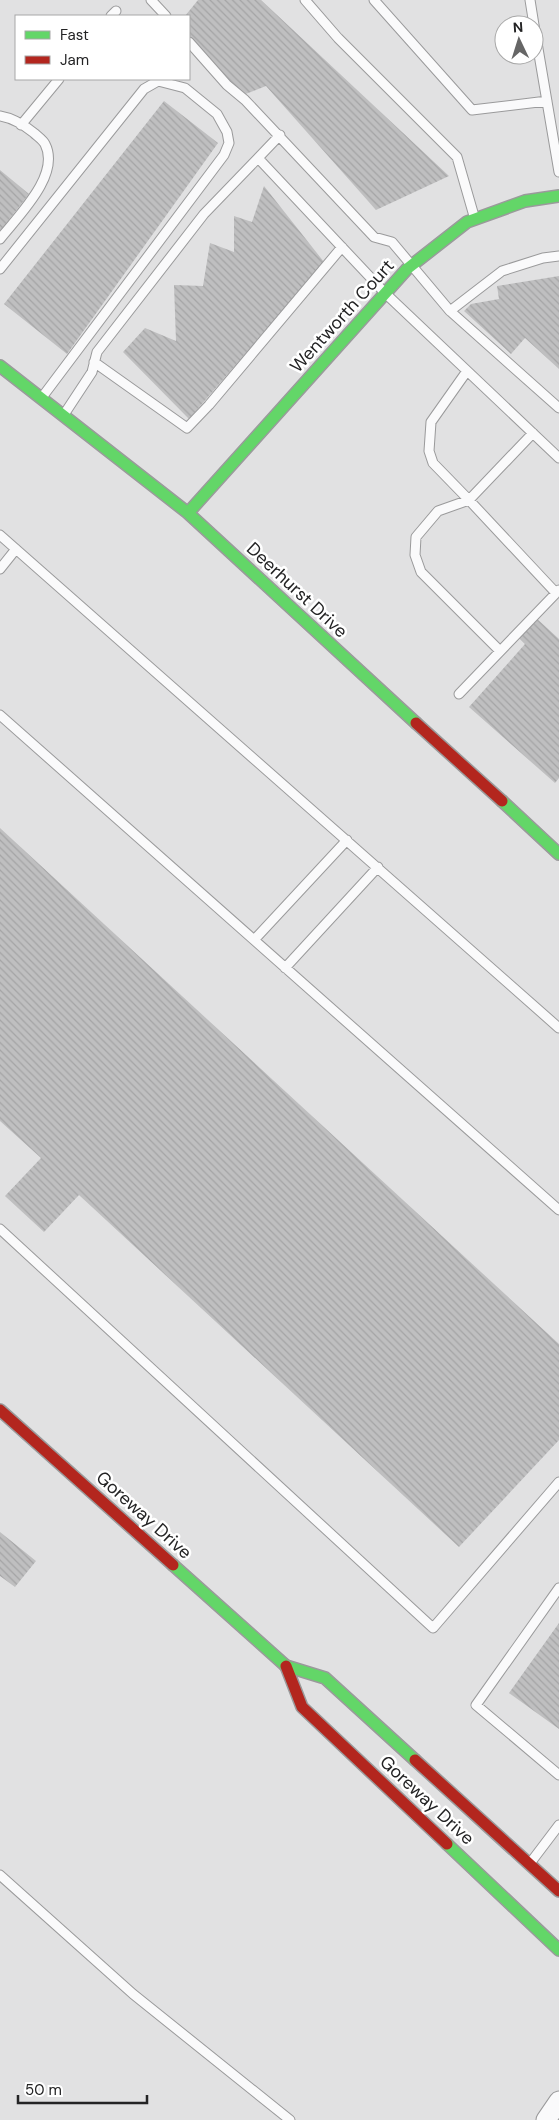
<svg xmlns="http://www.w3.org/2000/svg" width="559" height="2120" font-family="'DM Sans',sans-serif">
  <style>
    .building { fill: url(#building-back-hatch) }
    .lines { fill: none; stroke-linecap: round; stroke-linejoin: round }
    .lane-casing { stroke: #9a9a9b; stroke-width: 11 }
    .street-casing { stroke: #9a9a9b; stroke-width: 21 }
    .fast-casing { stroke: #9a9a9b; stroke-width: 14 }
    .jam-casing { stroke: #9a9a9b; stroke-width: 14 }
    .lane { stroke: #fafafb; stroke-width: 9 }
    .street { stroke: #fafafb; stroke-width: 19 }
    .fast { stroke: #63d668; stroke-width: 11 }
    .jam { stroke: #b3261e; stroke-width: 11 }
    .labels { text-anchor: middle; dominant-baseline: central; stroke-width: 5; stroke-linejoin: round; paint-order: stroke }
    .street-label { font-size: 18px; fill: #232324; stroke: #fff }
  </style>
  <defs>
    <pattern id="building-back-hatch" width="6" height="6" patternUnits="userSpaceOnUse" patternTransform="scale(1.25)"><rect width="6" height="6" fill="#bfbfc0"/><path d="M-1 5l2 2M0 0l6 6M5-1l2 2" fill="none" stroke="#a4a4a5"/></pattern>
  </defs>
  <rect width="100%" height="100%" fill="#e1e1e2"/>
  <path class="building" d="M198 0H261L449 176 376 210 266 86 243 95 189 35V16H185Z
    M164 101 218 143 67 354 4 304Z
    M0 170 29 194 0 231Z
    M264 186 324 262 189 419 123 352 145 328 176 341 174 285 203 286 210 243 234 252V216L252 222Z
    M559 276V369L525 338 511 354 464 311 471 304 499 299 497 286Z
    M535 617 559 639V778L555 783 469 707 525 644 518 637Z
    M0 828 559 1344V1440L459 1547 79 1195 44 1232 5 1196 41 1158 0 1121Z
    M0 1532 36 1561 15 1587 0 1576Z
    M559 1623V1729L509 1693Z"/>
  <g class="lines">
    <g class="lane-casing">
      <path id="lane" d="M151 0 166 16
        M305 0 338 38 457 157 474 216
        M374 0 472 110 547 101
        M530 0 534 25
        M111 16 116 11
        M534 25 559 172
        M189 42 227 85 245 100 374 237 392 242 450 311 502 271 543 258 559 256
        M0 116C12 118 24 125 34 133 37 136 43 140 45 144 61 175 18 216 0 239
        M21 125 59 79
        M280 135 258 158 385 293 559 458
        M0 269 144 89 158 81 185 88 217 114 227 132 229 143 224 155 43 396
        M450 311 559 408
        M94 362 187 428 209 405 342 247
        M467 371 431 422 429 451 433 463 469 500 533 433
        M65 413 92 372 97 352 204 214 258 158
        M0 535 559 1028
        M0 569 16 549
        M500 651 421 572 415 555 416 537 438 511 469 500 556 593
        M459 694 559 590
        M0 715 559 1210
        M254 940 347 840
        M285 968 378 867
        M0 1229 433 1628 559 1482
        M559 1588 476 1705 559 1775
        M531 1862 559 1825
        M0 1875 133 1994 290 2120"/>
    </g>
    <g class="street-casing">
      <path id="street" d="M546 2120 559 2101"/>
    </g>
    <g class="fast-casing">
      <path id="fast" d="M0 366 188 513 416 723
        M188 513 407 269 467 222 525 201 559 196
        M502 801 559 854
        M173 1565 286 1666 325 1678 415 1760
        M447 1844 559 1950"/>
    </g>
    <g class="jam-casing">
      <path id="jam" d="M416 723 502 801
        M0 1410 173 1565
        M286 1666 302 1707 447 1844
        M415 1760 559 1891"/>
    </g>
    <use href="#lane" class="lane"/>
    <use href="#street" class="street"/>
    <use href="#fast" class="fast"/>
    <use href="#jam" class="jam"/>
  </g>
  <g class="labels">
    <g class="street-label">
      <text transform="translate(342 316) rotate(-48)">Wentworth Court</text>
      <text transform="translate(297 590) rotate(43)">Deerhurst Drive</text>
      <text transform="translate(144 1515) rotate(42)">Goreway Drive</text>
      <text transform="translate(427 1800) rotate(43)">Goreway Drive</text>
    </g>
  </g>
  <rect x="15" y="15" width="175" height="65" fill="#ffffff" stroke="#a7a7a7"/>
  <rect x="25" y="31" width="25" height="8" fill="#63d668" stroke="#a7a7a7"/>
  <text x="60" y="40" font-size="15" fill="#232324">Fast</text>
  <rect x="25" y="56" width="25" height="8" fill="#b3261e" stroke="#a7a7a7"/>
  <text x="60" y="65" font-size="15" fill="#232324">Jam</text>
  <g transform="translate(519 40) rotate(356)"><circle r="24" fill="#ffffff" stroke="#a7a7a7"/>
  <path d="M0-4L9 19L0 12L-9 19Z" fill="#666666"/>
  <text y="-8" font-size="14" font-weight="bold" text-anchor="middle" fill="#232324">N</text>
  </g>
  <path d="M18 2095v8h129v-8" fill="none" stroke="#232324" stroke-width="2.5"/>
  <text x="25" y="2095" font-size="15" fill="#232324" stroke="#ffffff" stroke-width="4" paint-order="stroke">50 m</text>
</svg>
